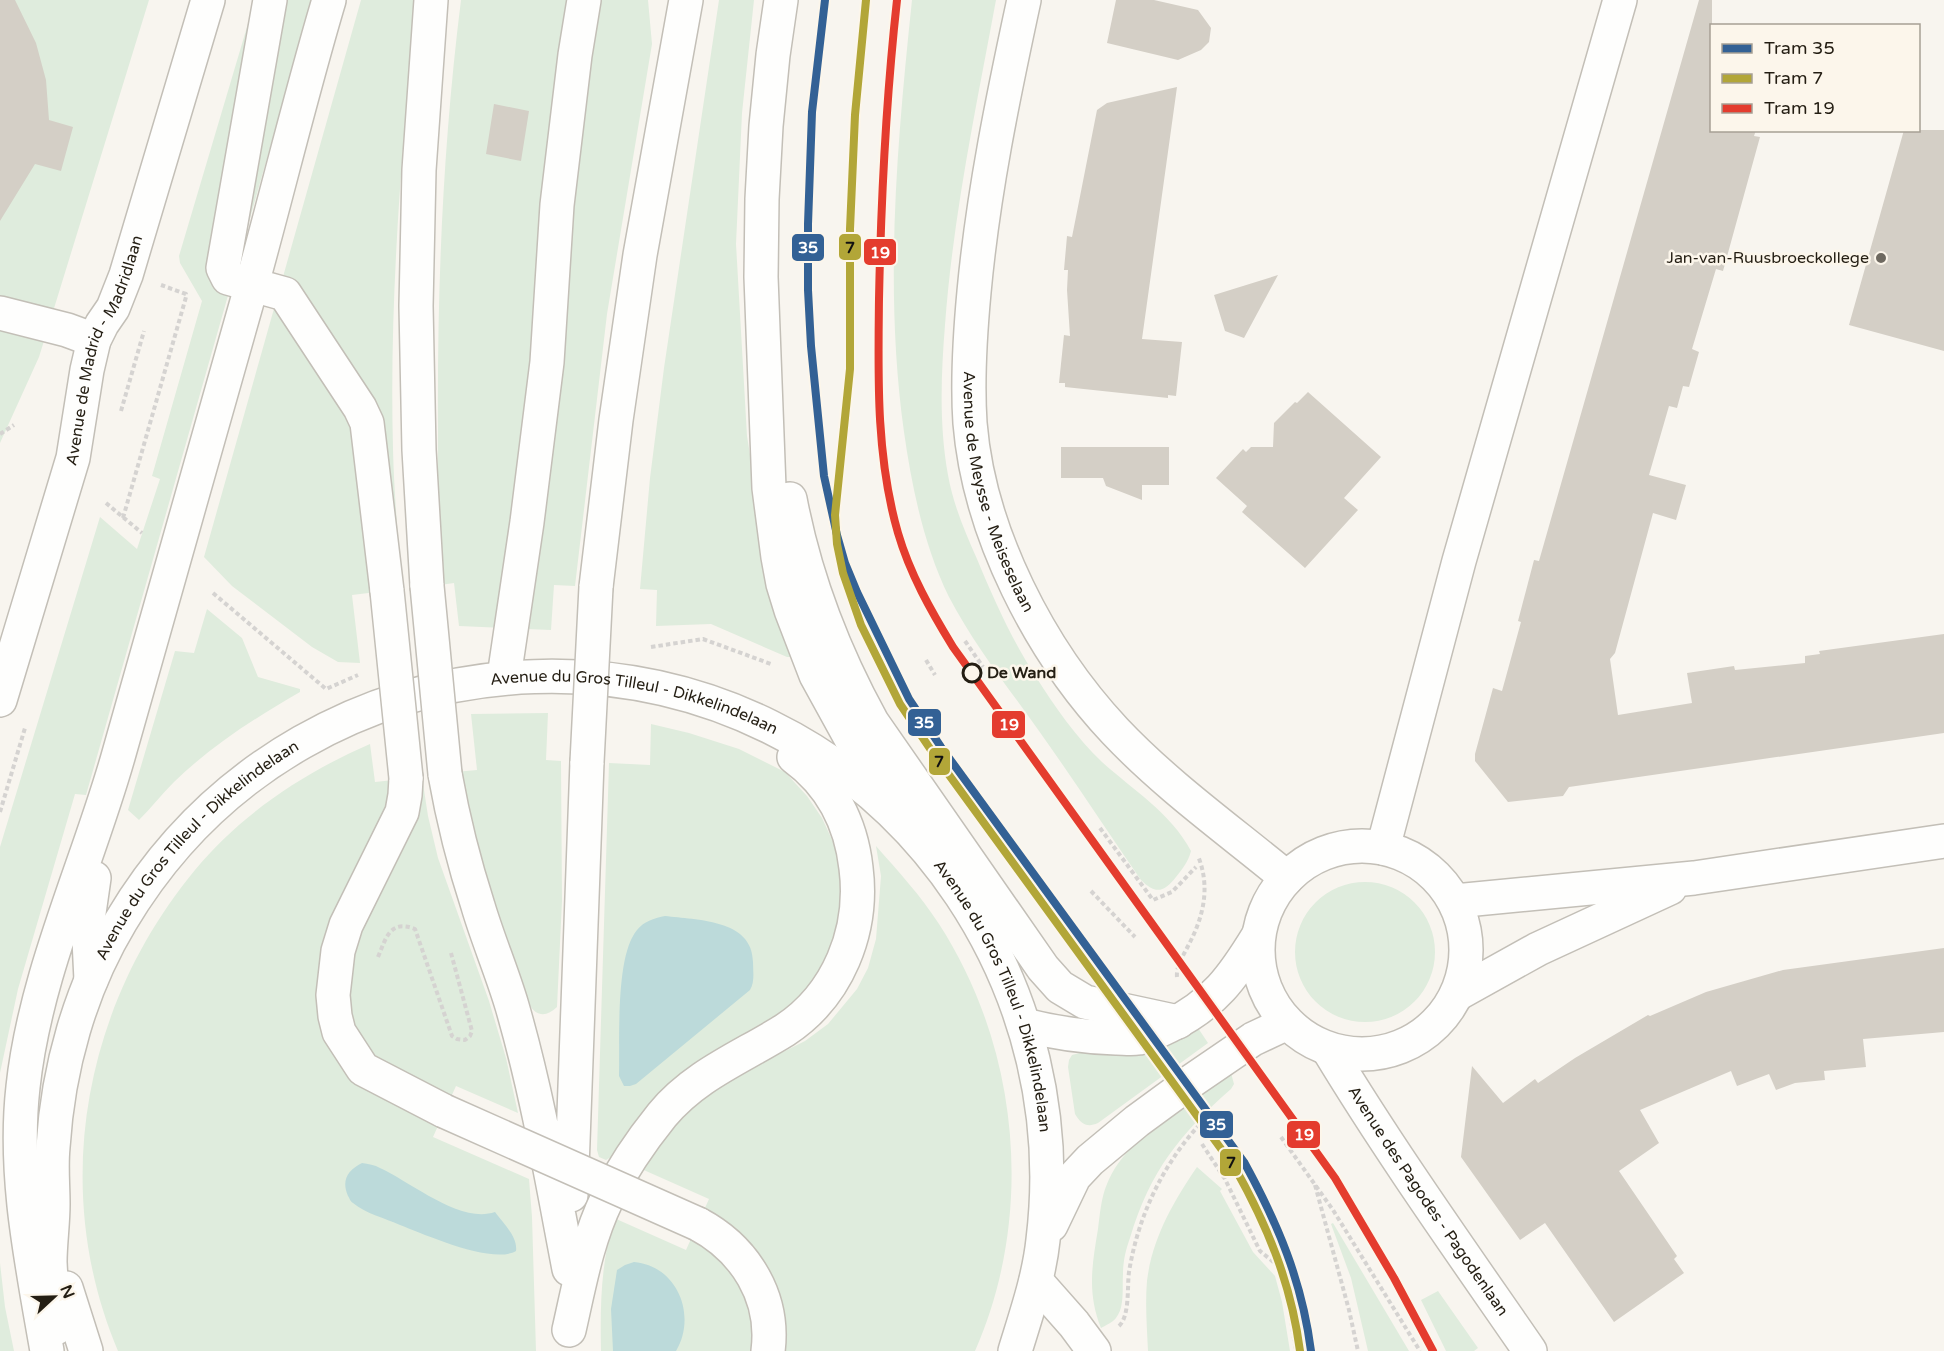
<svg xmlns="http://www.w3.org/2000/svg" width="1944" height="1351" font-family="'Varela Round',sans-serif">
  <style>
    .green { fill: #dfecdd }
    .water { fill: #bcdada }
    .building { fill: #d4cfc6 }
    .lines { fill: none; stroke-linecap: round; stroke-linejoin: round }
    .minor-casing { stroke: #c3bfb7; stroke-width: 36 }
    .major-casing { stroke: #c3bfb7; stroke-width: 36 }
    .highway-casing { stroke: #c3bfb7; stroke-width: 36 }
    .path { stroke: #d5d3d1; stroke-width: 4; stroke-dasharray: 4.5 3; stroke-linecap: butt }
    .minor { stroke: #fefefd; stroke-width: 33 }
    .major { stroke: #fefefd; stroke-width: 33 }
    .highway { stroke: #fefefd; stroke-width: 33 }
    .minor-bridge-casing { stroke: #c3bfb7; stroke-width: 36; stroke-linecap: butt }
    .highway-bridge-casing { stroke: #c3bfb7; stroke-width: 36; stroke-linecap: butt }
    .minor-bridge { stroke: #fefefd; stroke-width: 33 }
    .highway-bridge { stroke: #fefefd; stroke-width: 33 }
    .tram-1-casing { stroke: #fcf6eb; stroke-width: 12 }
    .tram-2-casing { stroke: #fcf6eb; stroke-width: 12 }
    .tram-3-casing { stroke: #fcf6eb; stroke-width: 12 }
    .tram-1 { stroke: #336195; stroke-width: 8 }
    .tram-2 { stroke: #b2a638; stroke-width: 8 }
    .tram-3 { stroke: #e43c2e; stroke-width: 8 }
    .poi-dot { fill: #6e6960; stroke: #fcf6eb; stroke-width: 2 }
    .stop-dot { fill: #fcf6eb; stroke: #241e13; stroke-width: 3 }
    .labels { text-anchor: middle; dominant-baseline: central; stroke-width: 5; stroke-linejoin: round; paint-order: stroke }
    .poi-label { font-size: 16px; fill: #241e13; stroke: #fcf6eb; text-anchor: end }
    .street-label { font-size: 16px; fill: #241e13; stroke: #fcf6eb }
    .stop-label { font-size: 16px; font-weight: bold; fill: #241e13; stroke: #fcf6eb; text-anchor: start }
    .line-badge { stroke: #fcf6eb; stroke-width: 2 }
    .badge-label { font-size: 16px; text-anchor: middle; font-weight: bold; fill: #fff }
    .pale-badge-label { font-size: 16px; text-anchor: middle; font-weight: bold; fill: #111 }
  </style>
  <rect width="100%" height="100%" fill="#f8f5ef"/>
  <path class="green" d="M0 0H149L39 357 0 443Z
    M255 0H312L86 795 75 794 18 989 0 1073V847L100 517 137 549 160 479 152 476 202 301 180 263 179 256Z
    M361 0H416C402 149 389 299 393 449 394 496 399 543 401 589L352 595 360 663 338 662 312 647 232 586 204 557Z
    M461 0H648L652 44 607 314 575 586 554 585 551 630 459 626 454 583 440 585C435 534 438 482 438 430 437 287 443 143 461 0Z
    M719 0H754L742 113 736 244 747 436 767 560 793 657H787L711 624 656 626 657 590 640 589 650 478 664 368Z
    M912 0H996C976 108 953 216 945 325 941 375 939 425 948 475 953 504 965 532 977 559 994 600 1012 640 1036 677 1055 707 1076 737 1102 762 1133 790 1171 813 1191 851 1188 862 1183 868 1176 877 1164 892 1156 895 1141 880 1107 831 1074 780 1039 731 1008 687 974 645 949 597 924 546 912 488 904 432 884 289 897 143 912 0Z
    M207 609 242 638 258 677 300 689V692C255 718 211 746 174 782 162 794 151 808 139 820L128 810 175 651 194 653Z
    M548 713 546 760 561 761 562 901 557 1007C547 1017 536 1017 529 1004L504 937 455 772 477 770 471 714Z
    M651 724 689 733 739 749 785 772 807 796 822 818 834 844 841 869V917L825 965 798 1002 646 1110 628 1131 611 1157 606 1160 599 1157 597 1150 609 763 650 765Z
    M370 744 375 782 422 777 428 816 438 858 489 1001 506 1058 518 1113 456 1086 433 1137 529 1179 532 1217 536 1351H118C49 1188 84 1004 195 870 241 814 305 772 370 744Z
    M876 846C898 871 921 896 939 924 1020 1049 1035 1215 975 1351H601C600 1303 601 1264 614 1218L686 1250 709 1199 637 1167 675 1117 755 1062 781 1053 805 1041 828 1024 857 989 868 968 876 939 881 876Z
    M1295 952a70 70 0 1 1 140 0a70 70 0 1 1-140 0Z
    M1196 1025 1208 1043 1098 1123C1087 1128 1081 1124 1075 1114L1068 1067 1069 1060 1072 1055 1087 1051 1112 1055 1131 1054Z
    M1231 1073 1234 1084 1231 1089C1180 1134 1150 1171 1130 1238 1126 1249 1123 1261 1123 1274 1122 1287 1125 1307 1116 1318 1112 1323 1106 1325 1101 1328 1087 1293 1092 1265 1098 1229 1100 1214 1101 1198 1107 1184 1113 1169 1122 1157 1133 1146Z
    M1197 1167 1222 1189 1220 1191 1253 1252 1275 1276 1282 1302 1290 1351H1148C1147 1328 1145 1304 1147 1281 1152 1239 1173 1202 1197 1167Z
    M1333 1223 1409 1351H1368L1351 1278 1331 1224Z
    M0 1263 5 1307 14 1351H0Z
    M1438 1291 1478 1348 1474 1351H1446L1421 1300Z"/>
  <path class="water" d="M665 916C696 920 753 919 753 962 753 971 755 982 750 990L636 1084 630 1086H624L619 1076C620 1041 615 956 637 930 644 921 655 918 665 916Z
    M362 1163C368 1164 375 1165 380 1168 411 1182 460 1224 495 1212 503 1223 518 1237 516 1251 492 1265 424 1234 400 1225 385 1218 366 1214 353 1203 350 1201 350 1199 348 1196 341 1180 348 1170 362 1163Z
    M634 1262C678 1266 697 1316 676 1351H613L611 1309 617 1270 625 1265Z"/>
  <path class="building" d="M0 0H15L36 43 46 80 49 120 73 127 61 171 35 164 0 221Z
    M1116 0H1154L1198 10 1211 28 1209 42 1201 50 1178 60 1107 43Z
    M1699 0H1712V130H1756L1754 136 1760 137 1723 271 1716 269 1692 349 1699 352 1689 387 1683 386 1677 408 1669 406 1649 475 1686 485 1676 520 1653 513 1615 653 1610 659 1618 715 1692 703 1687 673 1734 666 1735 670 1805 663V656L1820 654 1819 651 1944 634V733L1569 787 1563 796 1508 802 1475 761V754L1493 688 1502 691 1521 622 1518 621 1534 560 1539 561Z
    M1177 87 1142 339 1182 342 1176 396 1168 395V398L1065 387V383H1059L1064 335 1070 336 1067 290 1068 270H1064L1067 236 1072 237 1097 110 1107 103Z
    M494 104 529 111 521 161 486 154Z
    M1904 130H1944V351L1849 325Z
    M1278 275 1244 338 1225 331 1214 295Z
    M1308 392 1381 457 1344 498 1358 510 1305 568 1242 512 1247 506 1216 478 1243 449 1246 452 1251 447H1273L1274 423 1295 402 1297 403Z
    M1061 447H1169V485H1142V500L1106 486 1103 478H1061Z
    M1944 948V1032L1863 1039 1866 1067 1824 1071 1825 1080 1795 1083 1776 1090 1769 1074 1737 1086 1731 1071 1640 1110 1659 1143 1619 1171 1677 1256 1674 1259 1684 1273 1614 1322 1545 1223 1520 1240 1461 1157 1472 1066 1503 1103 1535 1079 1538 1083 1575 1058 1648 1015 1650 1016 1706 992 1783 970Z"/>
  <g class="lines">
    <g class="minor-casing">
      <g id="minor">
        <path d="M270 0 223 268 228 278 285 294 360 408 367 423 387 591"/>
        <path id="s1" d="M1024 0C1003 97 983 194 974 292 970 335 967 379 970 423 979 533 1040 651 1115 731 1167 786 1229 830 1287 878"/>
        <path d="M0 313 67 330 94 340"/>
        <path d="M504 677 527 522 547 362 557 205 575 55 584 0"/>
        <path id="s2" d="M0 700 73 458 87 370 94 340 102 324 113 308 126 275 208 0"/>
        <path d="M406 778 405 795 402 812 346 925 338 951 333 995 335 1016 339 1032 363 1069 444 1111"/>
        <circle cx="1362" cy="950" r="104"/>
        <path d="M1383 848 1459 561 1620 0"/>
        <path d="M1455 901 1694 878 1944 841"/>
        <path d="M1457 994 1538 949 1670 888"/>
        <path id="s3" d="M1328 1049C1391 1153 1461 1251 1530 1351"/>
        <path d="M698 1224C745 1249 775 1297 768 1351"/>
        <path d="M1036 1281 1074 1324 1094 1351"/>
      </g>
    </g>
    <g class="major-casing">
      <g id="major">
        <path d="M1024 1025C1055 1033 1084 1037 1116 1038 1123 1038 1131 1039 1139 1038 1149 1036 1159 1031 1169 1026 1214 1004 1233 977 1258 936"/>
        <path d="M1051 1225 1074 1177 1090 1160 1137 1121 1193 1080 1253 1039 1287 1023"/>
        <path d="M66 1288 86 1351"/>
        <path id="s4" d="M56 1328C53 1306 51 1284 50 1262 50 1243 53 1224 53 1204 53 1185 51 1166 53 1147 58 1068 80 989 121 921 307 608 757 591 961 895 1029 997 1058 1118 1043 1240 1039 1278 1026 1315 1015 1351"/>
        <path d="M569 1330C579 1286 587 1240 607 1199 622 1169 641 1141 662 1115 695 1075 742 1057 785 1030 838 995 864 931 856 868 851 823 831 784 794 757"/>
      </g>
    </g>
    <g class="highway-casing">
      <path id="highway" d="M781 0 773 55 766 126 762 199 761 277 769 488 778 557 783 584 791 610 816 675 860 755 914 834
        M790 499C805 578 833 651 872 722L1043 968 1060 987 1085 1002 1178 1022
        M427 586 419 450 416 306 419 170 431 0
        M596 587 616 420 640 255 686 0
        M445 774C453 819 464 863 478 906 488 940 502 972 512 1006 537 1092 552 1180 569 1269
        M91 980 88 920 94 878
        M571 1195 587 762
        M47 1351C32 1264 13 1175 23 1087 35 974 87 866 118 757 162 599 208 442 252 284 278 190 301 94 329 0"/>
    </g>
    <path class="path" d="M121 411 144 331
      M0 434 14 425
      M106 503 142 533
      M123 518 186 297V294L161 285
      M213 593 326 689 358 675
      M965 641 983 667
      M651 647 703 639 771 664
      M926 660 935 675
      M0 812 25 728
      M1100 828 1153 900 1172 892 1196 867
      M1091 891 1135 937
      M378 957C386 938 390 919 415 929L452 1036 457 1039 465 1040 470 1036 472 1031 451 953
      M1177 977C1176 966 1183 956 1188 946 1203 918 1211 888 1198 856
      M1281 1137 1333 1210 1420 1351
      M1202 1144 1225 1179 1260 1251 1277 1265 1287 1295 1296 1351
      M1315 1185 1349 1310 1358 1351
      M1119 1326C1130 1316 1127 1286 1129 1272 1138 1216 1163 1164 1201 1123"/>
    <use href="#minor" class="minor"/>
    <use href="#major" class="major"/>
    <use href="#highway" class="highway"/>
    <g class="minor-bridge-casing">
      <path id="minor-bridge" d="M387 591 406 778
        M444 1111 698 1224"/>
    </g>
    <g class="highway-bridge-casing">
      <path id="highway-bridge" d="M427 586 445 774
        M587 762 596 587"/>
    </g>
    <use href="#minor-bridge" class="minor-bridge"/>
    <use href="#highway-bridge" class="highway-bridge"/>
    <g class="tram-1-casing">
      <path id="tram-1" d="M825 0 812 112 808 224V290L811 346 824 476 837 535 845 563 857 592 909 699 941 747 1244 1162C1278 1224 1302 1281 1311 1351"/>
    </g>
    <g class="tram-2-casing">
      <path id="tram-2" d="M866 0 855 115 850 229V369L835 515 837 544 843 573 861 625 900 704 933 753 1235 1168C1268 1227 1291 1283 1300 1351"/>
    </g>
    <g class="tram-3-casing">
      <path id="tram-3" d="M897 0C886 99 881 199 879 299 878 377 876 457 898 533 910 574 931 611 953 647L1335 1178 1394 1278 1433 1351"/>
    </g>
    <use href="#tram-1" class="tram-1"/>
    <use href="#tram-2" class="tram-2"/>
    <use href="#tram-3" class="tram-3"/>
  </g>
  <circle class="poi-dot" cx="1881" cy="258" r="6"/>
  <circle class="stop-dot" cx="972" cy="673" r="9"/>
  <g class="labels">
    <g class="poi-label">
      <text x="1869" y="258">Jan-van-Ruusbroeckollege</text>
    </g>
    <g class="street-label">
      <text stroke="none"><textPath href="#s2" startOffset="366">Avenue de Madrid - Madridlaan</textPath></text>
      <text stroke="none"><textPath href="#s1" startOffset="501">Avenue de Meysse - Meiseselaan</textPath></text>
      <text stroke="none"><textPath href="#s4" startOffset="1024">Avenue du Gros Tilleul - Dikkelindelaan</textPath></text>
      <text stroke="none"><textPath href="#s4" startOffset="524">Avenue du Gros Tilleul - Dikkelindelaan</textPath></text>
      <text stroke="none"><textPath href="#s4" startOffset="1528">Avenue du Gros Tilleul - Dikkelindelaan</textPath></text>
      <text stroke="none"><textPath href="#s3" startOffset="182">Avenue des Pagodes - Pagodenlaan</textPath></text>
    </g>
    <g class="stop-label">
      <text x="987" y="673">De Wand</text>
    </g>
  </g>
  <g class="line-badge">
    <rect x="838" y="233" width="24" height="28" rx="6" fill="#b2a638"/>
    <rect x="791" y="233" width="34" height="29" rx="6" fill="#336195"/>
    <rect x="863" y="238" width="34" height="28" rx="6" fill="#e43c2e"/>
    <rect x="907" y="708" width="35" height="29" rx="6" fill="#336195"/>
    <rect x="991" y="710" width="35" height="29" rx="6" fill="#e43c2e"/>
    <rect x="928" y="747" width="23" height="29" rx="6" fill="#b2a638"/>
    <rect x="1199" y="1110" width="35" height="29" rx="6" fill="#336195"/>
    <rect x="1286" y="1120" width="35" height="29" rx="6" fill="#e43c2e"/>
    <rect x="1219" y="1148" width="23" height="29" rx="6" fill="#b2a638"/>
  </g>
  <g class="badge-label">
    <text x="808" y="253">35</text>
    <text x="880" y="258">19</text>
    <text x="924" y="728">35</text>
    <text x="1009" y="730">19</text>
    <text x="1216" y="1130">35</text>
    <text x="1304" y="1140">19</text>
  </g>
  <g class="pale-badge-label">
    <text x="850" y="253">7</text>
    <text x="939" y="767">7</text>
    <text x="1231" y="1168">7</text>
  </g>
  <rect x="1710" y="24" width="210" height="108" fill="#fcf6eb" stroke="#a6a095" stroke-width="1.5"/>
  <rect x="1722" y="44" width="30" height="9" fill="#336195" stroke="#a6a095" stroke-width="1.5"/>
  <text x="1764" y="54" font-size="18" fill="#241e13">Tram 35</text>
  <rect x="1722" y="74" width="30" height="9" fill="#b2a638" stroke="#a6a095" stroke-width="1.5"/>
  <text x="1764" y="84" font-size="18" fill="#241e13">Tram 7</text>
  <rect x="1722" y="104" width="30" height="9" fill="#e43c2e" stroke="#a6a095" stroke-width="1.5"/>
  <text x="1764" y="114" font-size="18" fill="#241e13">Tram 19</text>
  <g transform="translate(54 1297) rotate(68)" stroke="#fcf6eb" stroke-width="4.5" paint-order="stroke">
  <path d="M0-4.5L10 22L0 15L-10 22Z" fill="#241e13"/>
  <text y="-9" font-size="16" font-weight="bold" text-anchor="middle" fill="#241e13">N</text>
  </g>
</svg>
